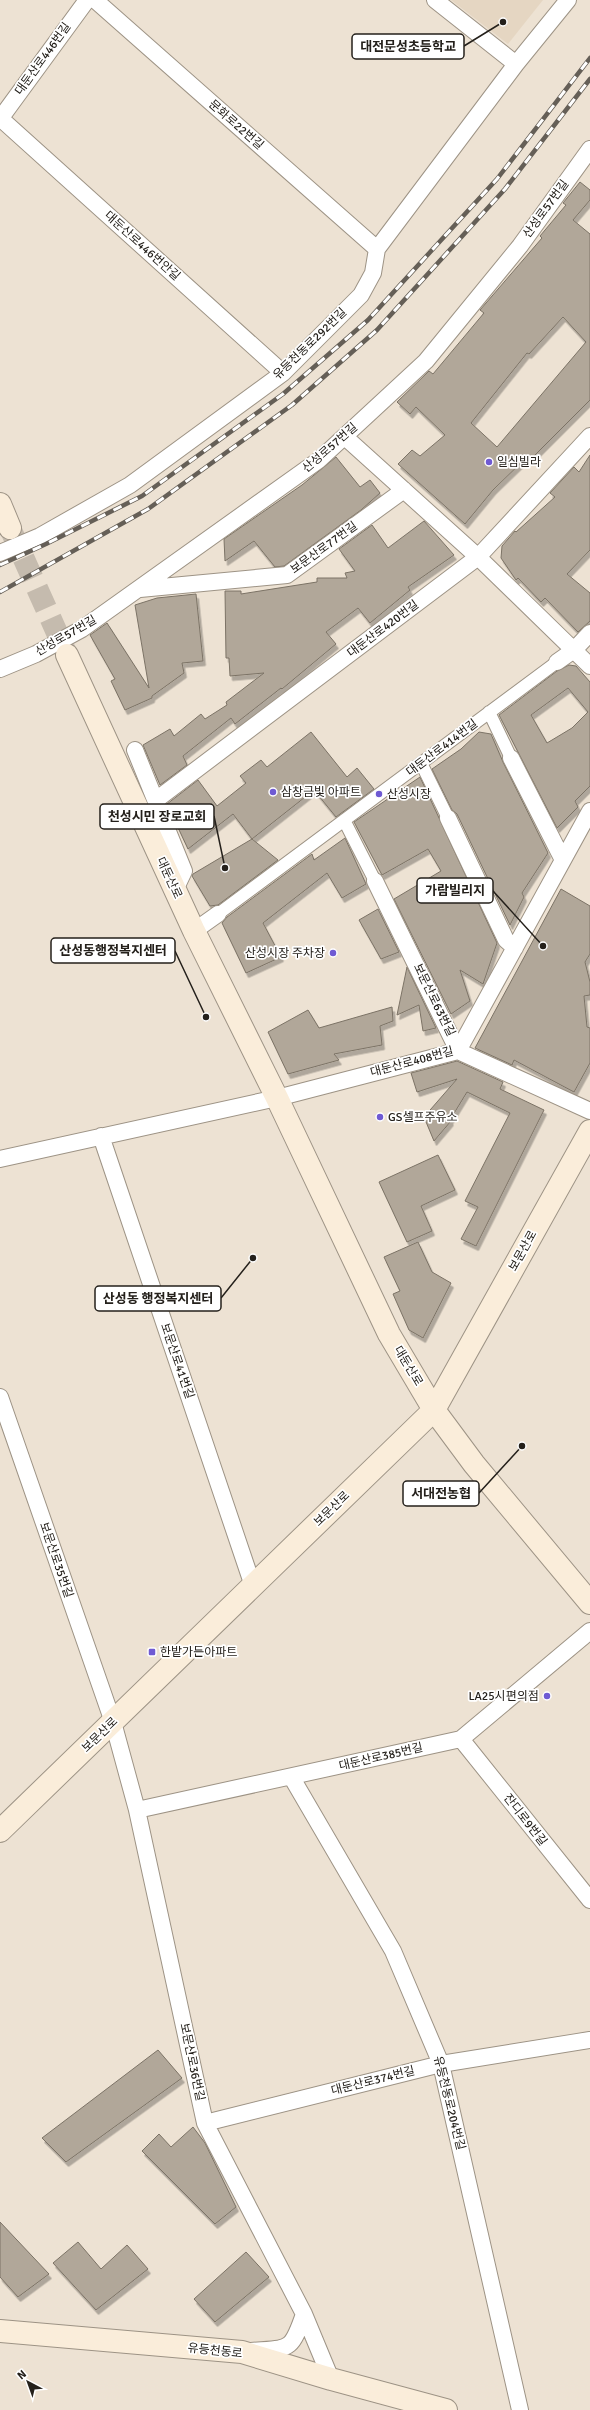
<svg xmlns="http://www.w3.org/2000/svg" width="590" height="2410" font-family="Signika,'Noto Sans KR',sans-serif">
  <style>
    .built { fill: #e5d6c2 }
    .building { fill: #b1a799; stroke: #7c7366; fill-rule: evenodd; filter: url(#shadow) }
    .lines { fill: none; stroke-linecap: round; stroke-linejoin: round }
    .secondary-tunnel { stroke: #c5bbae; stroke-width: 22; stroke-dasharray: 22 11; stroke-linecap: butt }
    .pedestrian-casing { stroke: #9d9385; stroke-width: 14 }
    .minor-casing { stroke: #9d9385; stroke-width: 18 }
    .secondary-casing { stroke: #9d9385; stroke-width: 24 }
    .pedestrian { stroke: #fff; stroke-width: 12 }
    .minor { stroke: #fff; stroke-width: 16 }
    .secondary { stroke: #faedda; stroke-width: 22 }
    .rail-casing { stroke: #655f57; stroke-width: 4.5 }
    .rail { stroke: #fff; stroke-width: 3; stroke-dasharray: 9; stroke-linecap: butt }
    .poi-dot { fill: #6f5ad3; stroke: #fff; stroke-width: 1.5 }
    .labels { text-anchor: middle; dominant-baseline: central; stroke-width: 3.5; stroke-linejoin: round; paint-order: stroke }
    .street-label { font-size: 12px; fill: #24201b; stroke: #fff }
    .poi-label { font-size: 12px; fill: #24201b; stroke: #fff; text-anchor: start }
    .leader { fill: none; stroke: #24201b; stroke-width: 1.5 }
    .callout-dot { fill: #24201b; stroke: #fff; stroke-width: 1.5 }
    .callout { fill: #fff; stroke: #24201b; stroke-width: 1.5 }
    .callout-label { font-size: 13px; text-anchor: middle; font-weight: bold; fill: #24201b }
  </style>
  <defs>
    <filter id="shadow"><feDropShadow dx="2.5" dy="4.5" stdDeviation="0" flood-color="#0004"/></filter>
  </defs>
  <rect width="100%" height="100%" fill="#ede2d3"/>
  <path class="built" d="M451 0H543L508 44Z"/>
  <path class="building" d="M580 182 590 190V200L573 220 590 234V400L529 461 526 458 493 490 465 524 398 464 412 450 420 456 445 435 416 407 410 414 397 402 429 371 433 374 484 313 480 310 542 238 540 236 566 205 563 203ZM563 317 586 342 497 447 471 423 527 353 529 354Z
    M590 455V550L567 574 590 593V621L578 632 545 598 541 602 518 578 516 580 501 558 502 546 515 531 516 532 555 497 550 493 574 467 579 472Z
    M336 457 360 487 370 480 380 493 361 510 284 566 275 567 254 541 225 561 224 539 302 485Z
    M424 521 454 555 408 587 410 590 370 623 358 608 326 632 336 644 282 689 281 688 235 724 231 718 183 756 187 765 160 785 143 745 170 729 174 736 201 714 205 719 227 705 226 702 264 673 230 676 229 658H226L225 591H241V594L317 582V578H347L345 573 355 571 339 549 372 525 388 548Z
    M196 594 203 661 182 663 184 673 152 696V698L125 710 111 681 115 679 90 635 107 623 149 688 135 605 157 598Z
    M569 665 576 666 590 682V786L575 801 578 807 557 828 499 715 557 671ZM568 688 588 712 572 728 547 743 531 715Z
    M311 732 347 777 357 768 374 789 336 817 314 790 252 839 233 814 188 849 167 804 198 780 217 806 246 783 240 776 261 760 267 767Z
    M479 732 491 734 503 762 548 853 522 893 524 897 510 925 457 814 452 810 432 769 461 749Z
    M420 777 497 943 483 984 460 970 470 1001 451 1014 394 899 441 871 428 849 382 875 354 822Z
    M345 838 366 884 342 898 327 873 263 923 281 957 246 973 222 923 227 917 312 854 314 860Z
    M252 839 278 860 218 905 210 906 192 876 193 874Z
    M561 889 590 906V954L585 962 590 982V995L584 996 587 1027 590 1028V1063L574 1092 514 1060 512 1065 475 1048Z
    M378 909 399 952 381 959 359 920Z
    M407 967 436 1028 423 1031 419 1005 397 1015Z
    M392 1007 393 1021 380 1026 382 1045 334 1054 339 1060 288 1074 268 1032 308 1010 319 1028Z
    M457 1061 503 1082 500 1089 544 1110 476 1246 461 1239 478 1207 465 1201 510 1113 467 1092 450 1120 451 1121 434 1141 424 1117 457 1079 417 1092 411 1073Z
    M438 1155 455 1190 421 1206 432 1231 407 1242 379 1182Z
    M418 1242 432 1272 451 1283 423 1338 409 1330 393 1294 400 1291 384 1257Z
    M158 2050 182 2078 66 2162 42 2138Z
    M193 2127 205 2143 236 2207 215 2224 142 2151 159 2134 171 2147Z
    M0 2222 49 2274 18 2297 0 2277Z
    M78 2242 101 2269 127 2245 148 2269 96 2310 53 2263Z
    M246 2252 269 2277 215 2322 194 2299Z"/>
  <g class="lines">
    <path class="secondary-tunnel" d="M10 528 67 655"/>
    <g class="pedestrian-casing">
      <path id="pedestrian" d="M489 712 511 758
        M421 763 448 818
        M344 820 375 881
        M218 914 557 662"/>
    </g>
    <g class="minor-casing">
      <path id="minor" d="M95 0 377 249
        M435 0 516 64
        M0 118 283 373
        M0 119 87 0
        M345 437 478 557 590 666
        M0 553 40 536 130 485 283 373 361 295 373 273 377 249 516 64 568 0
        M140 589 287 575 404 490
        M557 662 574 650 590 633
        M0 669 36 654 82 629 319 460 426 361 520 246 590 149
        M135 750 184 871 175 890
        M511 758 563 860
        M156 800 478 557 590 436
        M448 818 506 940 515 948
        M375 881 458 1051 590 1111
        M194 931 218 914
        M101 1136 253 1586
        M0 1159 277 1098 458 1051 590 811
        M0 1397 113 1722 137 1810 205 2123 304 2314 331 2379
        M461 1739 590 1900
        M292 1778 393 1951 441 2064 520 2410
        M137 1810 461 1739 590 1631
        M205 2123 441 2064 590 2040
        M251 2351C290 2348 291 2352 304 2314"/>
    </g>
    <g class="secondary-casing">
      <path id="secondary" d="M0 504 10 528
        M67 655 194 931 277 1098 389 1334 434 1410 474 1464 590 1603
        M0 1831 434 1410 590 1131
        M0 2331 242 2352 331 2379 446 2410"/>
    </g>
    <use href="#pedestrian" class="pedestrian"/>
    <use href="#minor" class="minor"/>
    <use href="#secondary" class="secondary"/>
    <g class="rail-casing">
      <path id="rail" d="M0 565 46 544 142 496 283 394 368 320 497 179 590 58
        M0 592 148 509 292 405 377 330 505 189 590 79"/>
    </g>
    <use href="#rail" class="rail"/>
  </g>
  <g class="poi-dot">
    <circle cx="489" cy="462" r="4"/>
    <circle cx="273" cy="792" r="4"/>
    <circle cx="379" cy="794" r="4"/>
    <circle cx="333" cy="953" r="4"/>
    <circle cx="380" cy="1117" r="4"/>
    <rect x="148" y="1648" width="8" height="8" rx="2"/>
    <circle cx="547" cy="1696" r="4"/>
  </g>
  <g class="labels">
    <g class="street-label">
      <text transform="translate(43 59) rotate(-54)">대둔산로446번길</text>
      <text transform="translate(236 125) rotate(41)">문화로22번길</text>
      <text transform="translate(546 209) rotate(-54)">산성로57번길</text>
      <text transform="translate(142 246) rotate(42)">대둔산로446번안길</text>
      <text transform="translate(310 344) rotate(-44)">유등천동로292번길</text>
      <text transform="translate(330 448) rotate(-41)">산성로57번길</text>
      <text transform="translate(324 548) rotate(-36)">보문산로77번길</text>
      <text transform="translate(383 629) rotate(-37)">대둔산로420번길</text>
      <text transform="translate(66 636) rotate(-30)">산성로57번길</text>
      <text transform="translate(442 748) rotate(-37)">대둔산로414번길</text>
      <text transform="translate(169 878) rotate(65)">대둔산로</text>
      <text transform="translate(434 1000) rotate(64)">보문산로63번길</text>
      <text transform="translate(412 1062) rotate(-15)">대둔산로408번길</text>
      <text transform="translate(523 1251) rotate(-61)">보문산로</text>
      <text transform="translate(177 1361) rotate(71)">보문산로41번길</text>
      <text transform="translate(408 1366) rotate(59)">대둔산로</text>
      <text transform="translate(332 1509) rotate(-44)">보문산로</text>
      <text transform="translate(56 1560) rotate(71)">보문산로35번길</text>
      <text transform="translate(100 1735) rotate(-44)">보문산로</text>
      <text transform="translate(381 1757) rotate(-13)">대둔산로385번길</text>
      <text transform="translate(525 1820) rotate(52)">잔디로9번길</text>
      <text transform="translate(192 2062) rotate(78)">보문산로36번길</text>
      <text transform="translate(373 2081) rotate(-14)">대둔산로374번길</text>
      <text transform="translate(449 2103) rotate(76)">유등천동로204번길</text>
      <text transform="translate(215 2351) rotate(6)">유등천동로</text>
    </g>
    <g class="poi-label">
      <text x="497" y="462">일심빌라</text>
      <text x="281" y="792">삼창금빛 아파트</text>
      <text x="387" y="794">산성시장</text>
      <text x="325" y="953" text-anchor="end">산성시장 주차장</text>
      <text x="388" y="1117">GS셀프주유소</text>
      <text x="160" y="1652">한밭가든아파트</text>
      <text x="539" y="1696" text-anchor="end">LA25시편의점</text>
    </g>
  </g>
  <path class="leader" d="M503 22L464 46M225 868L214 816M543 946L493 891M206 1017L175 951M253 1258L221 1298M522 1446L479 1493"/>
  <g class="callout-dot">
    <circle cx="503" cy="22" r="4"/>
    <circle cx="225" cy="868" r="4"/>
    <circle cx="543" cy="946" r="4"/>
    <circle cx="206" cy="1017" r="4"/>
    <circle cx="253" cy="1258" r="4"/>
    <circle cx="522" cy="1446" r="4"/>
  </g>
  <g class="callout">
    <rect x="352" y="34" width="112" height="25" rx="4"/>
    <rect x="100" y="804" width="114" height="25" rx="4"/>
    <rect x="417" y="878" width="76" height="25" rx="4"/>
    <rect x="51" y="938" width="124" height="25" rx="4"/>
    <rect x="95" y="1286" width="126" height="25" rx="4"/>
    <rect x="403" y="1481" width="76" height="25" rx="4"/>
  </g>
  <g class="callout-label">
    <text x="408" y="51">대전문성초등학교</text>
    <text x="157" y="821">천성시민 장로교회</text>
    <text x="455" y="895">가람빌리지</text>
    <text x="113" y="955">산성동행정복지센터</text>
    <text x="158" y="1303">산성동 행정복지센터</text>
    <text x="441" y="1498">서대전농협</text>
  </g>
  <g transform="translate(28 2382) rotate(319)" stroke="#ffffff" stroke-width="3" paint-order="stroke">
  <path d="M0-3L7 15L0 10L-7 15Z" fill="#24201b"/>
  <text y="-6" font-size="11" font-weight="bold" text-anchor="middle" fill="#24201b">N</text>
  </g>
</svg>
